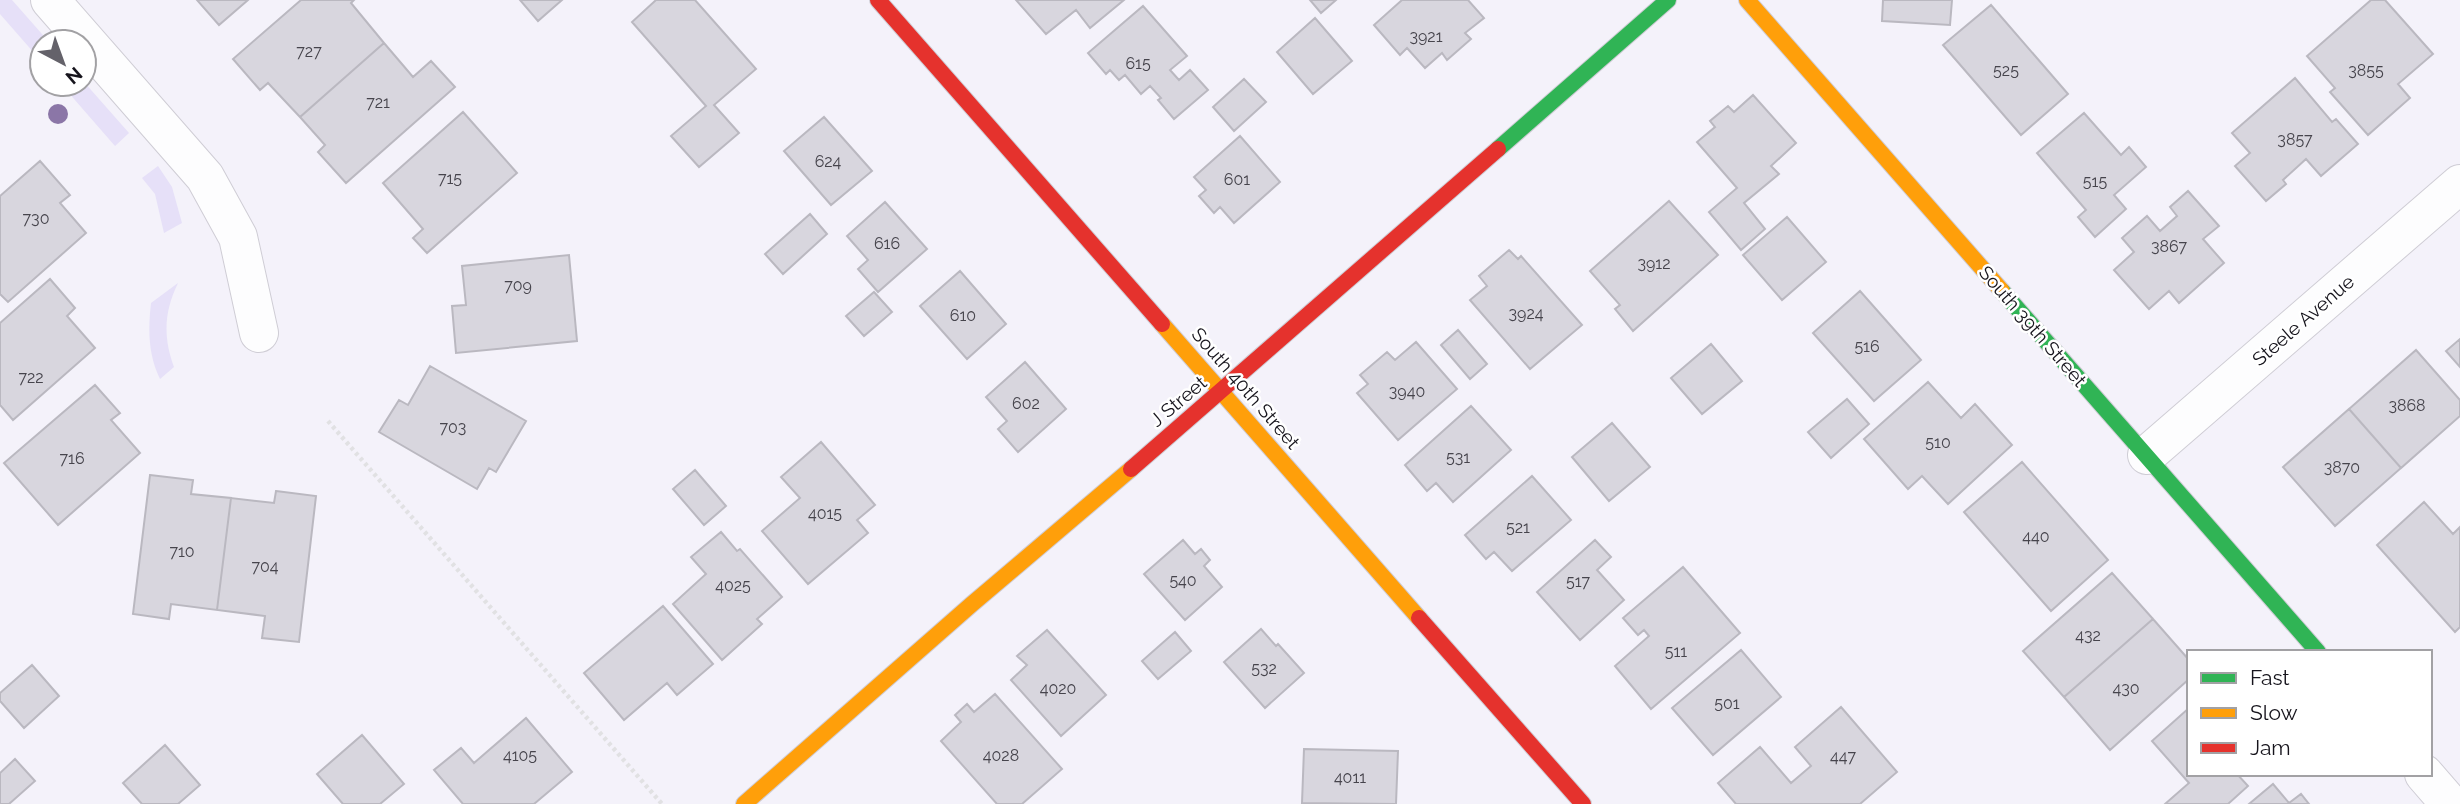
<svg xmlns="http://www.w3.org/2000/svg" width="2460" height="804" font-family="Raleway,sans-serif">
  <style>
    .green { fill: #e6e0f8 }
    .building { fill: #d8d6de; stroke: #bab8c0; stroke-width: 2 }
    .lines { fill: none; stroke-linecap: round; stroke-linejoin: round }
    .street-casing { stroke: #cfcdd5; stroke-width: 40 }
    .fast-casing { stroke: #cfcdd5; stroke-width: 18 }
    .slow-casing { stroke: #cfcdd5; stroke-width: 18 }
    .jam-casing { stroke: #cfcdd5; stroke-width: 18 }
    .path { stroke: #e1e1e3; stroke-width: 4.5; stroke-dasharray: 3.5 3.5; stroke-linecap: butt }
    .street { stroke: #fdfdfe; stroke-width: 38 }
    .fast { stroke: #30b455; stroke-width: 16 }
    .slow { stroke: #ff9f0a; stroke-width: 16 }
    .jam { stroke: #e5322d; stroke-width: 16 }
    .tree { fill: #8b76a7 }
    .labels { text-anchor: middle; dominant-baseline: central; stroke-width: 5; stroke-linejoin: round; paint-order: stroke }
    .number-label { font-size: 16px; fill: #46444c }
    .street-label { font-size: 19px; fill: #16141c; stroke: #fff }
  </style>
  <rect width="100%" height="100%" fill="#f4f2fa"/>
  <path class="green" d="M0 0H12L49 42H42V62L0 14Z
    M84 82 129 133 115 146 61 84H84Z
    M158 166 172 187 182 223 164 233 155 194 142 178Z
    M178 283C164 312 163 337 174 367L160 379C148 354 148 330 151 303Z"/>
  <path class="building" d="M197 0H248L219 25Z
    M301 0H354L351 3 384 43 300 117 268 83 260 90 233 59Z
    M520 0H562L538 21Z
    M656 0H695L756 69 714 105 739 133 699 167 671 136 706 106 632 22Z
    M1016 0H1124L1090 28 1076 10 1046 34Z
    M1310 0H1336L1321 13Z
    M1402 0H1468L1484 18 1465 33 1471 39 1447 60 1442 53 1425 68 1407 48 1400 55 1374 25Z
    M1883 0H1952L1950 25 1882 21Z
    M2371 0H2385L2433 54 2398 84 2410 98 2368 135 2330 92 2335 88 2307 56Z
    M1991 5 2068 94 2021 135 1943 45Z
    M1143 6 1187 56 1170 70 1179 80 1190 70 1208 90 1174 119 1158 100 1161 98 1150 86 1141 94 1125 75 1119 80 1110 70 1106 74 1088 53Z
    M1315 18 1352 61 1313 94 1277 52Z
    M384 43 413 77 431 61 455 87 346 183 318 152 325 145 300 117Z
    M2295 78 2332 122 2336 119 2358 144 2321 176 2306 159 2283 180 2286 184 2266 201 2235 166 2250 153 2232 133Z
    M1244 79 1266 102 1234 131 1213 107Z
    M1753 95 1796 143 1771 166 1779 174 1744 203 1765 229 1741 250 1709 212 1737 188 1697 142 1715 127 1710 121 1728 106 1734 112Z
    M463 112 517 173 427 253 413 238 423 229 383 183Z
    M2084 113 2121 155 2129 147 2146 167 2114 195 2126 209 2095 237 2078 217 2086 210 2037 153Z
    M824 117 872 171 831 205 784 151Z
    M1240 136 1280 182 1234 223 1220 207 1214 213 1199 196 1206 190 1194 177Z
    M40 161 70 195 60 203 86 233 8 302 0 294V196Z
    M2188 191 2219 226 2203 239 2224 263 2179 303 2169 291 2149 309 2114 270 2134 252 2122 238 2147 216 2160 231 2177 216 2170 207Z
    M1669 201 1718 255 1633 331 1615 309 1620 305 1590 271Z
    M885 202 927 249 878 292 858 269 868 260 847 236Z
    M810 214 827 234 783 274 765 254Z
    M1787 217 1826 262 1782 300 1743 255Z
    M1509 250 1518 259 1521 256 1582 325 1530 369 1470 300 1487 286 1479 276Z
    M569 255 577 341 456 353 452 306 466 305 462 266Z
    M960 271 1006 324 967 359 920 306Z
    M50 279 75 308 67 316 95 348 13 420 0 405V323Z
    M1860 291 1921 360 1874 401 1813 333Z
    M874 292 892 312 864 336 846 316Z
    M1458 330 1487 364 1470 379 1441 345Z
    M2460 339V367L2446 351Z
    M1416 342 1457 389 1398 440 1357 393 1368 384 1360 375 1387 352 1395 360Z
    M1711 344 1742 381 1702 414 1671 378Z
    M2416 350 2460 400V416L2401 468 2349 409Z
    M1025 362 1066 409 1018 452 998 429 1007 421 986 397Z
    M430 366 526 421 496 472 489 468 477 489 379 432 399 400 408 405Z
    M1928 382 1961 418 1975 404 2012 445 1948 504 1922 476 1908 489 1864 439Z
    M95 385 120 413 111 420 140 453 58 525 4 463Z
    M1847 399 1869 424 1831 458 1808 432Z
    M1471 406 1511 450 1453 502 1436 483 1427 491 1405 465Z
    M2349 409 2401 468 2335 526 2283 467Z
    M1612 423 1650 467 1609 501 1572 457Z
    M821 442 875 505 857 520 868 533 808 584 762 531 800 498 781 477Z
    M2022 462 2108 560 2051 611 1964 512Z
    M695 470 726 506 704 525 673 489Z
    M150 475 193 480 191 494 231 498 217 610 171 604 169 619 133 614Z
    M1532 476 1571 520 1512 571 1494 552 1486 559 1465 535Z
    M276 491 316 496 299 642 262 638 265 616 217 610 231 498 274 503Z
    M2424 502 2453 534 2460 527V627L2455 632 2377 545Z
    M721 532 737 551 740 549 782 597 757 619 762 624 722 660 673 604 706 574 691 557Z
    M1183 540 1195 554 1201 549 1210 560 1204 566 1222 587 1185 620 1144 574Z
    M1595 540 1611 557 1597 570 1624 600 1580 640 1537 592Z
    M1683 567 1740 633 1651 709 1615 666 1649 636 1644 630 1638 635 1623 618Z
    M2112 573 2153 619 2064 697 2023 651Z
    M663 606 713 664 677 695 667 683 624 720 584 673Z
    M2153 619 2189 660V679L2110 750 2064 697Z
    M1261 629 1276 646 1278 644 1304 673 1265 708 1224 662Z
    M1047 630 1106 695 1061 736 1011 680 1027 665 1017 656Z
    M1175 632 1191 651 1158 679 1142 661Z
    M1741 650 1781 697 1713 755 1672 708Z
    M32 665 59 696 24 728 0 701V693Z
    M995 694 1062 769 1022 804H997L941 741 961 722 955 715 967 704 974 712Z
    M1841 707 1897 772 1860 804H1736L1718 783 1760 747 1791 783 1811 766 1795 747Z
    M2189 708V774H2237L2248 786 2228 804H2165L2189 783 2152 741Z
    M526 718 572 772 534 804H463L434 770 461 748 474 763Z
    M362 735 404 784 380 804H343L317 774Z
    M165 745 200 785 178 804H142L123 783Z
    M1304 749 1398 751 1396 804 1302 803Z
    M15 759 35 781 9 804H0V773Z
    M2273 784 2289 803 2301 794 2309 804H2249Z"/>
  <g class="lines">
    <g class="street-casing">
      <path id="street" d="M50 0 205 177 238 237 259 333
        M2147 455 2460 184
        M2424 774 2450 804"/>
    </g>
    <g class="fast-casing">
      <path id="fast" d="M1498 149 1668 0
        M2002 291 2318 652"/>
    </g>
    <g class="slow-casing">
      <path id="slow" d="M1747 0 2002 291
        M1162 324 1419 618
        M744 804 972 604 1131 469"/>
    </g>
    <g class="jam-casing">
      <path id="jam" d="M878 0 1162 324
        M1131 469 1498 149
        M1419 618 1583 804"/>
    </g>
    <path class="path" d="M328 421 662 804"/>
    <use href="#street" class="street"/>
    <use href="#fast" class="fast"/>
    <use href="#slow" class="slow"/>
    <use href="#jam" class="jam"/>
  </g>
  <circle class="tree" cx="58" cy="114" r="10"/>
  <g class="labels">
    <g class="number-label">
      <text x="1426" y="36">3921</text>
      <text x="309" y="51">727</text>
      <text x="1138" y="63">615</text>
      <text x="2006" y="70">525</text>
      <text x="2366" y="70">3855</text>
      <text x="378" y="102">721</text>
      <text x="2295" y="139">3857</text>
      <text x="828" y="161">624</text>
      <text x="450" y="178">715</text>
      <text x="1237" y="179">601</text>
      <text x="2095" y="181">515</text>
      <text x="36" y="218">730</text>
      <text x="887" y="243">616</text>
      <text x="2169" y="246">3867</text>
      <text x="1654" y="263">3912</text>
      <text x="518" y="285">709</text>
      <text x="1526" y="313">3924</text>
      <text x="963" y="315">610</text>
      <text x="1867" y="346">516</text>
      <text x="31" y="377">722</text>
      <text x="1407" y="391">3940</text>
      <text x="1026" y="403">602</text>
      <text x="2407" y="405">3868</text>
      <text x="453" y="427">703</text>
      <text x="1938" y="442">510</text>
      <text x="1458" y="457">531</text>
      <text x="72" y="458">716</text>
      <text x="2342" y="467">3870</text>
      <text x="825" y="513">4015</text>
      <text x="1518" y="527">521</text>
      <text x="2036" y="536">440</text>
      <text x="182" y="551">710</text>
      <text x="265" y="566">704</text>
      <text x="1183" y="580">540</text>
      <text x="1578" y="581">517</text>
      <text x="733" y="585">4025</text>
      <text x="2088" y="635">432</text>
      <text x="1676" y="651">511</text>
      <text x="1264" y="668">532</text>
      <text x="1058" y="688">4020</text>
      <text x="2126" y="688">430</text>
      <text x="1727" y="703">501</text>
      <text x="520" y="755">4105</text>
      <text x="1001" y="755">4028</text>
      <text x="1843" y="756">447</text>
      <text x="1350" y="777">4011</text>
    </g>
    <g class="street-label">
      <text transform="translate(2303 320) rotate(-41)">Steele Avenue</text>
      <text transform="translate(2033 326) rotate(49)">South 39th Street</text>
      <text transform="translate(1246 388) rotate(49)">South 40th Street</text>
      <text transform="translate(1178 401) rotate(-40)">J Street</text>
    </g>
  </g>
  <rect x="2187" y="650" width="245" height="126" fill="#ffffff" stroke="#a2a1a4" stroke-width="2"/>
  <rect x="2201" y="673" width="35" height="10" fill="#30b455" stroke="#a2a1a4" stroke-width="2"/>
  <text x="2250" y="685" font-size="21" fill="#16141c">Fast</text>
  <rect x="2201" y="708" width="35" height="10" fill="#ff9f0a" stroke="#a2a1a4" stroke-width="2"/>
  <text x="2250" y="720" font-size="21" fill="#16141c">Slow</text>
  <rect x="2201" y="743" width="35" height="10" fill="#e5322d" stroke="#a2a1a4" stroke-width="2"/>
  <text x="2250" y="755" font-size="21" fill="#16141c">Jam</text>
  <g transform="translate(63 63) rotate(139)"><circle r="33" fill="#ffffff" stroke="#a2a1a4" stroke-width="2"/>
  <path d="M0-5L12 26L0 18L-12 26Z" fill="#64626a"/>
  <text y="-10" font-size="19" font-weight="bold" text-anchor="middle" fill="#16141c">N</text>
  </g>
</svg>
